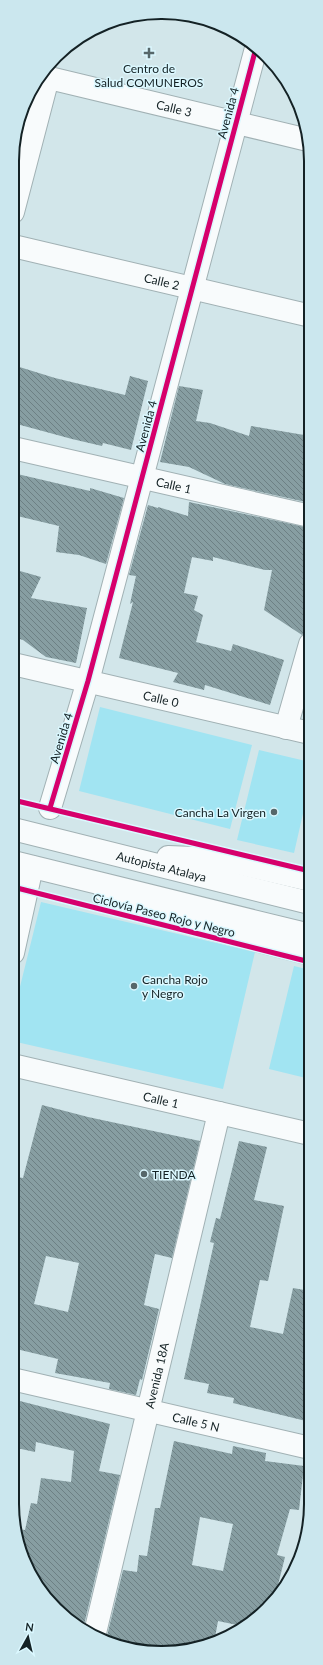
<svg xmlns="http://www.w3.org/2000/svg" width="323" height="1665" font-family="Lato,sans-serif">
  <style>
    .garden { fill: #a1e4f2 }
    .building { fill: url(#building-back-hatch); fill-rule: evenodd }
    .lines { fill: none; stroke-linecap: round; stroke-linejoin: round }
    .minor-casing { stroke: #a1b1b4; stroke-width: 24 }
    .major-casing { stroke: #a1b1b4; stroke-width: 24 }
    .minor { stroke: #f8fbfc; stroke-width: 22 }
    .major { stroke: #f8fbfc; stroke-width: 22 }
    .cycleway-casing { stroke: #dbf8ff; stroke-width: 8 }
    .cycleway { stroke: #d6006c; stroke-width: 5 }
    .poi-dot { fill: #56676a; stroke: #dbf8ff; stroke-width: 1.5 }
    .labels { text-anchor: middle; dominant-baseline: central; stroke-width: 3; stroke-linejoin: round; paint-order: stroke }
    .poi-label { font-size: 12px; fill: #142225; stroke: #dbf8ff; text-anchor: start }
    .street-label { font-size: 12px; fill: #142225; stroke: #dbf8ff }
    .rim { fill: none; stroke: #142225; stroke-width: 2 }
  </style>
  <defs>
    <pattern id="building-back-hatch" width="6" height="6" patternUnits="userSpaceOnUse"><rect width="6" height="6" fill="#879ea2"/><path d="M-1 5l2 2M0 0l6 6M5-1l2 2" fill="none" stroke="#6d8084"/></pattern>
  </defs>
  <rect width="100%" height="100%" fill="#d2e6ea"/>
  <path class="garden" d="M100 707 252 745 230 829 79 791Z
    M259 750 310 762V783L294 853 237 840Z
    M41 902 255 952 223 1089 12 1041V1019Z
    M294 966 310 970V1079L269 1069Z"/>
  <path class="building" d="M13 365 55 378 125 395 130 376 148 381 131 450 103 443 102 446 72 439 13 423Z
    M179 386 203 390 196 421 210 423 249 436 251 426 310 436V503L225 484 189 467 160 462Z
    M13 473 90 491V488L124 498 106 564 79 555 56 552 59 526 13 515Z
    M189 502 310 528V622L308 632 302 635 264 610 272 570H265L213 557V561L192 557 184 593 198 596 194 610 203 615 196 642 231 651 233 644 284 660 270 705 205 685 204 690 173 682 178 673 119 658 133 602 130 604 136 576 129 575 148 505 158 508V507L188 516Z
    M13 569 41 577 31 598 87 608 76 663 46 657 23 640 13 637Z
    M42 1105 88 1117 200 1141 172 1258 155 1254 144 1305 159 1309 142 1380 140 1379 136 1395 109 1389 110 1383 55 1373 58 1359 12 1348V1176L23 1178ZM46 1256 79 1263 68 1312 34 1304Z
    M239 1141 267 1147 254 1200 284 1206 268 1281 260 1280 250 1327 283 1334 293 1288 310 1291V1422L233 1403 234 1398 207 1393 209 1384 184 1379 214 1243 210 1242 216 1218 220 1219Z
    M12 1399 110 1424 99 1471 120 1475 83 1629 56 1609 24 1562 17 1529 25 1530 31 1503 37 1504 41 1478 71 1482 74 1451 36 1442 35 1452 12 1447Z
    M174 1441 232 1454 233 1446 266 1453 265 1461 304 1466 299 1510 290 1509 277 1555 285 1557 275 1597 260 1616 242 1626 218 1621 214 1643 209 1645 152 1653 106 1640 123 1570 137 1572 139 1555 147 1556 155 1508H160ZM200 1517 233 1524 223 1571 192 1565Z"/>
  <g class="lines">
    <g class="minor-casing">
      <g id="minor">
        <path id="s1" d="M41 76 308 140"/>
        <path d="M13 212 48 78"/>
        <path id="s2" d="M13 246 311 316"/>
        <path id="s3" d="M13 448 310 516"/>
        <path id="s4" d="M13 664 310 733"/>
        <path d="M286 728 310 644"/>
        <path d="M50 808 88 681 256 48"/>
        <path d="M13 953 32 867"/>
        <path id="s5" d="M12 1065 310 1134"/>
        <path id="s6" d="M12 1379 310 1448"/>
        <path id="s7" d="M94 1637 219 1113"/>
      </g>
    </g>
    <g class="major-casing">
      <g id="major">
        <path id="s8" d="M13 829 310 903"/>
        <path d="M168 857 220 859 310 880"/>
        <path d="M13 862 310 935"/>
        <path d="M105 891 131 908 310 954"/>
      </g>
    </g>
    <use href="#minor" class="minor"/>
    <use href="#major" class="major"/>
    <g class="cycleway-casing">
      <path id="cycleway" d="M13 800 310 871
        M50 808 88 681 256 48
        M13 887 310 962"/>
    </g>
    <use href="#cycleway" class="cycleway"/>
  </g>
  <g class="poi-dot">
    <path d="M147 47h4v4h4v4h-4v4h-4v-4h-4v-4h4z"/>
    <circle cx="274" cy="812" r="4"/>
    <circle cx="134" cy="986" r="4"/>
    <circle cx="144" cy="1174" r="4"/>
  </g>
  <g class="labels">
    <g class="poi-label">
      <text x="149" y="68" text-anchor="middle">Centro de<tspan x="149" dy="14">Salud COMUNEROS</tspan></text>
      <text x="266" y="812" text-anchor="end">Cancha La Virgen</text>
      <text x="142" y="979">Cancha Rojo<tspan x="142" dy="14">y Negro</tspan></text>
      <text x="152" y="1174">TIENDA</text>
    </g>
    <g class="street-label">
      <text stroke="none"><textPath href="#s1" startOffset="137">Calle 3</textPath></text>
      <text transform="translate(228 113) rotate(-75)">Avenida 4</text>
      <text stroke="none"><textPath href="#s2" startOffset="153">Calle 2</textPath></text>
      <text transform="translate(146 426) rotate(-75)">Avenida 4</text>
      <text stroke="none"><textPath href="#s3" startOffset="165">Calle 1</textPath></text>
      <text stroke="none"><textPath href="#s4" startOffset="152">Calle 0</textPath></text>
      <text transform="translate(61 738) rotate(-73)">Avenida 4</text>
      <text stroke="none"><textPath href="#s8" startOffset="153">Autopista Atalaya</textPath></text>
      <text transform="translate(164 915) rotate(14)">Ciclovía Paseo Rojo y Negro</text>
      <text stroke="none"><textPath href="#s5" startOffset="153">Calle 1</textPath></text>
      <text stroke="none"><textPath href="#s7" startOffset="269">Avenida 18A</textPath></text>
      <text stroke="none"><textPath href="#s6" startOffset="189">Calle 5 N</textPath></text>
    </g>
  </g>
  <path d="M0 0H323V1665H0ZM161 19H162A142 142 0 0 1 304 161V1504A142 142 0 0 1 162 1646H161A142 142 0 0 1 19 1504V161A142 142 0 0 1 161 19Z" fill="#cbe7ee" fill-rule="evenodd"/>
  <path class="rim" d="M161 19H162A142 142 0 0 1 304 161V1504A142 142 0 0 1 162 1646H161A142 142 0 0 1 19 1504V161A142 142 0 0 1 161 19Z"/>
  <g transform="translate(28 1637) rotate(8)" stroke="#dbf8ff" stroke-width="3" paint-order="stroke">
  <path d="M0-3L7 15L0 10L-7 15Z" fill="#142225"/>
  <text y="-6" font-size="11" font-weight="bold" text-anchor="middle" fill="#142225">N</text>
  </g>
</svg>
